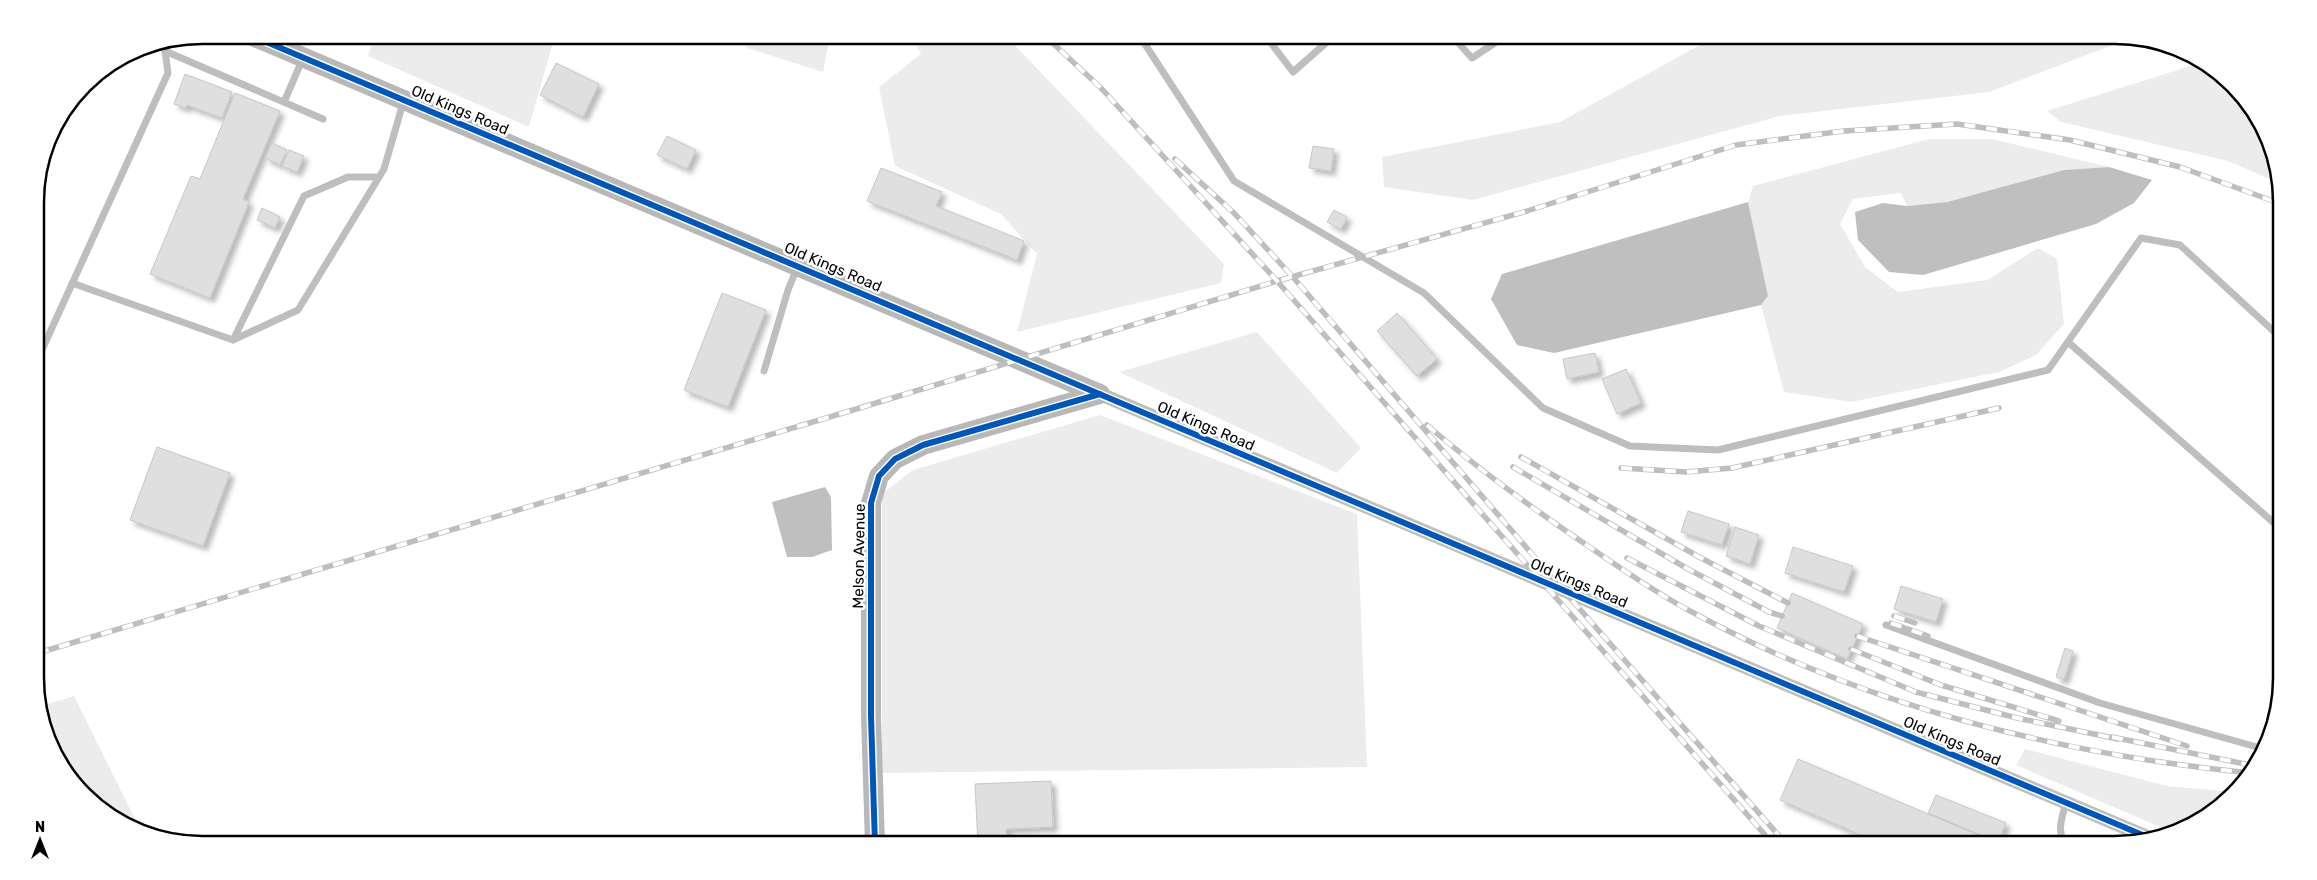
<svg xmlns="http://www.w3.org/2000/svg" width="2317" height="880" font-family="Rubik,sans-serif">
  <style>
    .green { fill: #ececec }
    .water { fill: #bfbfbf }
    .building { fill: #dfdfdf; stroke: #c7c7c7; filter: url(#shadow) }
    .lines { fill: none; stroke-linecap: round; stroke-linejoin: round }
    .lane { stroke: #bebebe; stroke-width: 7 }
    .street { stroke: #bebebe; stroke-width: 14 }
    .secondary { stroke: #b8b8b8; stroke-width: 20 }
    .rail-casing { stroke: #bebebe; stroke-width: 5.5 }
    .rail { stroke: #fff; stroke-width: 4; stroke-dasharray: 11; stroke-linecap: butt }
    .cycleway-casing { stroke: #fff; stroke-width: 9 }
    .cycleway { stroke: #0057b8; stroke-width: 6 }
    .labels { text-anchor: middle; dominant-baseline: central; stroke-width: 5; stroke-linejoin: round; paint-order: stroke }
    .street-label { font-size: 15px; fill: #000; stroke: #fff }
    .rim { fill: none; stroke: #000; stroke-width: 2.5 }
  </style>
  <defs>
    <filter id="shadow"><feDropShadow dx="4.5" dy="4.5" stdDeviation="2.5" flood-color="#0004"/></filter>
  </defs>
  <rect width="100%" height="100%" fill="#fff"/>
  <path class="green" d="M375 35H555L529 127 368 56Z
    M745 35H830L823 72 747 48Z
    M912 35H1005L1224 264 1221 283 1017 332 1037 254 1001 214 895 166 879 87 921 54Z
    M1718 35H2115L2131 38 1989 92 1780 116 1473 200 1384 187 1382 157 1560 122Z
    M2197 64 2265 130 2281 184 2228 161 2061 122 2047 111Z
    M1929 139H1992L2109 167 2064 170 1947 202 1907 206 1901 193 1853 199 1840 224 1865 267 1898 292 1987 280 2038 248 2057 259 2064 324 2036 355 1999 372 1851 402 1784 392 1761 305 1768 296 1748 202 1753 186Z
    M1257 332 1361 448 1337 473 1119 372Z
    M1100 415 1357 514 1367 767 882 773V494L913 470Z
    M74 696 141 831 77 788 38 710V707Z
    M2025 749 2167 786 2234 792 2216 811 2174 833 2016 765Z"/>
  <path class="water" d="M2109 167 2152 180 2134 203 2096 224 1923 275 1889 272 1858 240 1855 212 1883 203 1907 206 1947 202 2064 170Z
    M1748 202 1768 296 1761 305 1554 353 1517 345 1491 299 1502 274Z
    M825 487 831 497 832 550 812 557H787L772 502Z"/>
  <path class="building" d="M556 63 599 84 583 117 540 95Z
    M185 74 232 92 222 118 187 105 186 108 174 104Z
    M235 93 280 111 243 199 249 202 210 298 150 274 191 176 200 179Z
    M667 136 696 150 687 169 657 155Z
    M272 143 287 150 280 165 265 158Z
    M1313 146 1334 149 1331 171 1309 168Z
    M289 150 304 156 297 172 282 166Z
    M881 168 942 192 936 206 1024 241 1017 260 867 201Z
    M262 208 280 217 275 228 257 220Z
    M1334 210 1347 217 1341 229 1327 222Z
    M722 293 766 310 728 407 684 390Z
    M1397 313 1437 359 1417 376 1377 331Z
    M1595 353 1599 372 1567 379 1563 359Z
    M1626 369 1641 403 1617 414 1602 379Z
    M157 447 230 473 203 546 130 520Z
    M1688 511 1729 524 1722 545 1681 532Z
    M1735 527 1759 535 1750 564 1726 556Z
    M1793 547 1853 566 1844 592 1785 573Z
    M1901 586 1943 599 1936 622 1894 609Z
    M1792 593 1863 624 1847 659 1777 628Z
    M2065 648 2073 651 2064 680 2056 677Z
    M1798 759 1999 844 1884 845 1780 800Z
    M1051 781 1053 827 1006 829 1007 845H978L975 784Z
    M1936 795 2006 823 1998 842 1928 813Z"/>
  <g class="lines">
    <path class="lane" d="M1139 35 1234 181 1424 293 1543 408 1630 446 1718 450 2048 370 2141 238 2180 245 2281 338
      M1265 35 1293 72 1335 35
      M1451 35 1472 58 1507 35
      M165 51 323 119
      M284 102 303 58
      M72 283 233 340 298 310 384 169 403 103
      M233 340 304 196 348 177H379
      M2068 342 2282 530
      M36 363 168 73 165 51 161 43
      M764 371 788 290 797 268
      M1886 625 2100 703 2264 749
      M2066 803C2062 817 2056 832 2066 845"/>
    <path class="street" d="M1100 394 2152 839"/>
    <path class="secondary" d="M250 35 1100 394
      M875 845 871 716V503L879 476 895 459 923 445 1100 394"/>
    <g class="rail-casing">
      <path id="rail" d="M1044 35 1101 88 1277 281 1774 845
        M1175 159 1234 213 1292 276 1563 590 1787 845
        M1427 425C1478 469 1532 508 1588 546 1622 569 1656 593 1692 612 1864 706 2058 754 2251 773
        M1521 457 1701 558 1788 603
        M1513 467 1688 569 1769 612 1782 616
        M1621 468 1686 472 1732 468 1999 408
        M1627 558 1759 626 1916 692 2017 718 2118 739
        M1894 616 1915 623
        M1891 623 1928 636
        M1857 636 2187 746
        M1851 649 1941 685 2059 721
        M38 653 853 410 1277 281 1527 211 1736 145 1844 131 1957 124 2070 140 2180 167 2281 204
        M2112 737 2255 766"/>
    </g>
    <use href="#rail" class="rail"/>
    <g class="cycleway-casing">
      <path id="cycleway" d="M250 35 2152 839
        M875 845 871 716V503L879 476 895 459 923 445 1100 394"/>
    </g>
    <use href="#cycleway" class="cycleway"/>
  </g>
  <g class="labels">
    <g class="street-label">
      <text transform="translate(460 110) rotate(23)">Old Kings Road</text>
      <text transform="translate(833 267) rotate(23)">Old Kings Road</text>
      <text transform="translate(1206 426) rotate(23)">Old Kings Road</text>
      <text transform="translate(859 556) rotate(-89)">Melson Avenue</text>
      <text transform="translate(1579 583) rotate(23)">Old Kings Road</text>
      <text transform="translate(1952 741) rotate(23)">Old Kings Road</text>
    </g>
  </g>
  <path d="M0 0H2317V880H0ZM202 44H2115A158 158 0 0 1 2273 202V678A158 158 0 0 1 2115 836H202A158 158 0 0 1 44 678V202A158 158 0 0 1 202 44Z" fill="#fff" fill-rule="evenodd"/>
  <path class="rim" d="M202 44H2115A158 158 0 0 1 2273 202V678A158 158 0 0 1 2115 836H202A158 158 0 0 1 44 678V202A158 158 0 0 1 202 44Z"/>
  <g transform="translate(40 840)" stroke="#ffffff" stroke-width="4" paint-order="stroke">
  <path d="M0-4L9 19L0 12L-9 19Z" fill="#000000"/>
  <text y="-8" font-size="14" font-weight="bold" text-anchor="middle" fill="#000000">N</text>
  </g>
</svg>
